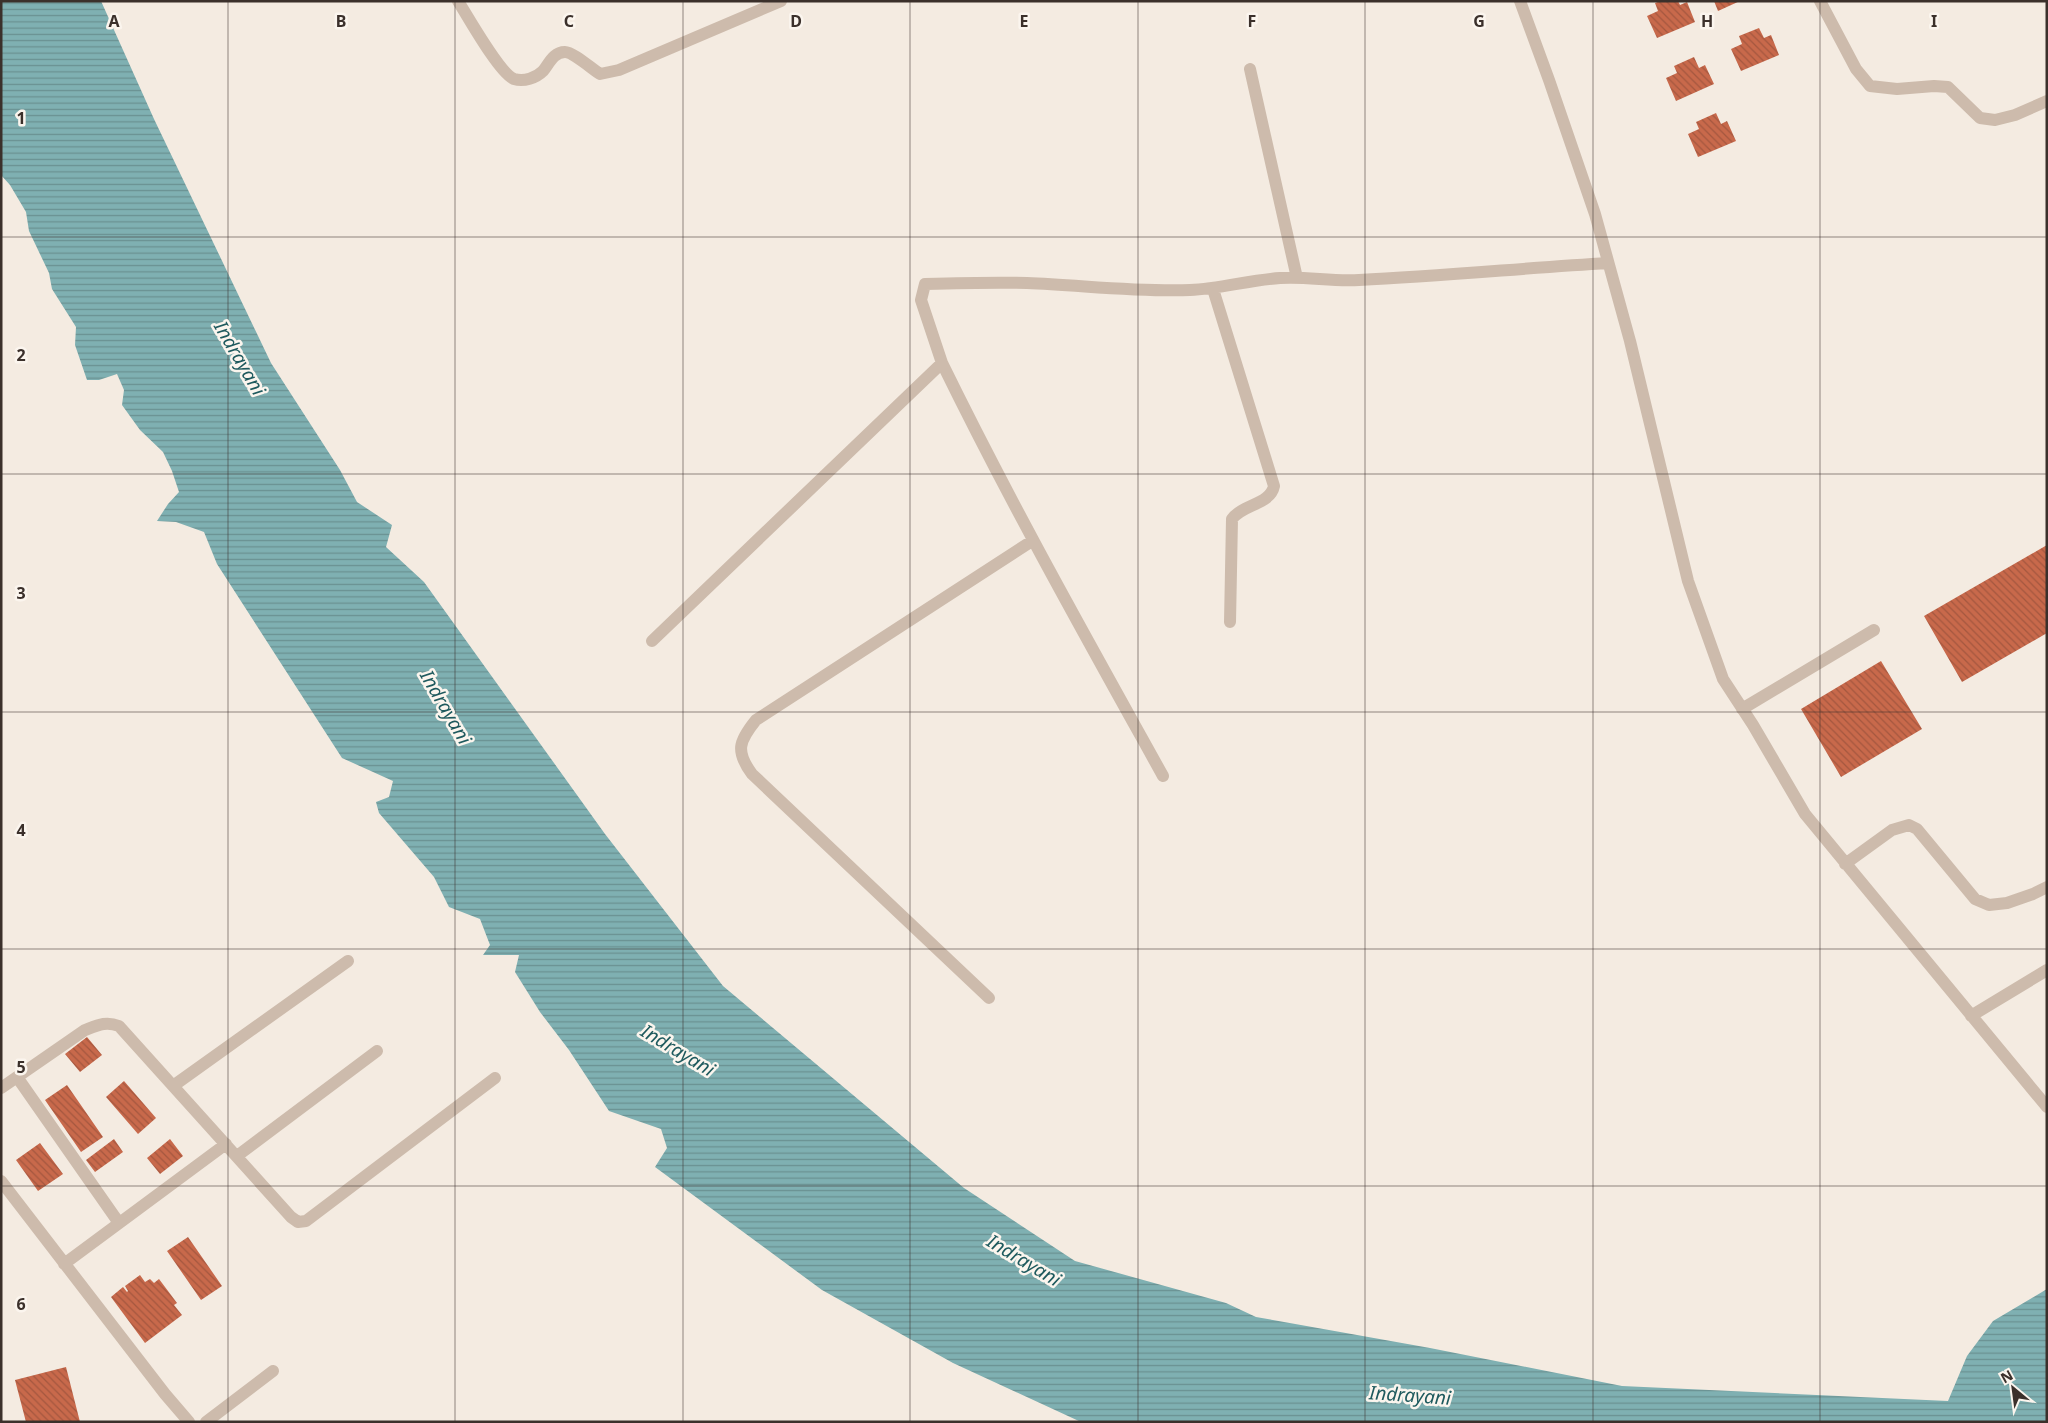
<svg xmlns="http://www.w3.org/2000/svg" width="2048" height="1423" font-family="'Noto Sans',sans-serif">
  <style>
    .water { fill: url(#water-rules) }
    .building { fill: url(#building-back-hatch) }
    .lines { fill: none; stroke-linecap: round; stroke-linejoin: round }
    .minor { stroke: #cdbbac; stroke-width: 12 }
    .grid { fill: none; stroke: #3b302b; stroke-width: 1; stroke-opacity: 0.55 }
    .labels { text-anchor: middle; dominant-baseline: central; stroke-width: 5; stroke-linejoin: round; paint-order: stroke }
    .water-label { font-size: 19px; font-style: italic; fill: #1f5a5e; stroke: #fbf5ee }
    .grid-label { font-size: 16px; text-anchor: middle; font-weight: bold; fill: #3b302b; stroke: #fbf5ee; stroke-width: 5; stroke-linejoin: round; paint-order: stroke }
  </style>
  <defs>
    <pattern id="water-rules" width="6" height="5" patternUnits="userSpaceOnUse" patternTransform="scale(1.25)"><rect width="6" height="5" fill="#7fb0b2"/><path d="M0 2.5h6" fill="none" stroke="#699091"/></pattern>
    <pattern id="building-back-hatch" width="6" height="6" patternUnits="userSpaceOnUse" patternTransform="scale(1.25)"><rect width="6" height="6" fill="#c8694b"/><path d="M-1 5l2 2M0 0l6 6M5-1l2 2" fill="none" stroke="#a4573f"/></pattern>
  </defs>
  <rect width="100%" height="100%" fill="#f4ebe1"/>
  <path class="water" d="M1 1H101L154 119 271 363 340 470 357 502 392 525 386 547 424 582 605 834 723 986 964 1188 1075 1261 1226 1303 1256 1317 1430 1348 1622 1386 1948 1401 1967 1356 1993 1321 2047 1289V1422H1081L953 1363 822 1290 655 1167 667 1148 661 1129 609 1111 569 1050 540 1012 515 972 519 955H483L490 945 480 919 449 907 434 877 379 813 376 802 389 797 393 781 342 758 217 564 204 532 176 522 157 521 168 504 179 492 172 471 163 452 140 430 122 405 124 390 117 374 99 380H87L75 345 76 327 52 289 49 273 29 231 26 212 10 185 1 175Z"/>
  <path class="building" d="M1660 1H1678L1680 5 1687 2 1695 22 1657 38 1647 16 1658 11 1655 3Z
    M1714 1H1740L1718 11Z
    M1759 28 1764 38 1771 35 1779 55 1741 71 1731 49 1742 44 1739 36Z
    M1694 57 1699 68 1705 65 1714 84 1676 101 1666 78 1677 73 1674 66Z
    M1716 113 1721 124 1727 121 1736 141 1698 157 1688 134 1699 129 1696 122Z
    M2047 545V633L1962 682 1924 616Z
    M1881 661 1922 729 1841 777 1801 709Z
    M87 1037 102 1055 80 1072 65 1054Z
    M124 1081 156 1118 138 1134 106 1097Z
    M67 1085 103 1137 81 1152 45 1100Z
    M114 1139 123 1152 95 1172 86 1160Z
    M170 1139 183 1156 160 1174 147 1158Z
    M40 1143 63 1174 38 1191 16 1160Z
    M188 1237 222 1286 201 1300 167 1251Z
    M140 1275 145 1282 150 1279 154 1283 159 1279 177 1303 174 1305 182 1315 145 1343 111 1297 123 1287 127 1292 128 1291 125 1286Z
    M66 1367 80 1422H26L15 1380Z"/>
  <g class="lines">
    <path class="minor" d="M458 1C468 17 500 74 514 79 524 82 536 78 543 71 549 64 553 52 565 52 573 52 592 69 600 74L619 70 781 1
      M1520 1 1549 80 1595 214 1630 341 1688 581 1723 679 1753 725 1805 814 2047 1107
      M1820 1 1856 69 1870 86 1897 89 1934 86 1948 87 1980 118 1995 120 2015 115 2047 101
      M1250 69 1297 278
      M1213 289 1274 486C1270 505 1243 504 1232 519L1230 622
      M942 363C1011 504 1087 639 1163 776
      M652 641 942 363 921 300 925 284C959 283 993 282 1027 283 1081 285 1135 292 1190 290 1220 289 1249 280 1280 278 1306 276 1333 282 1359 280 1442 276 1525 268 1608 263
      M1742 709 1874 630
      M1845 864 1892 830 1909 825 1917 829 1975 899 1989 905 2007 903 2033 894 2047 887
      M989 998 752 774C735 751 739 741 756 720L1032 541
      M1971 1016 2047 970
      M17 1077 119 1223
      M173 1086 348 961
      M1 1088 85 1030C98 1025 106 1021 119 1026L291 1217 298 1222 306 1221 495 1078
      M237 1156 377 1051
      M1 1181 165 1394 189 1422
      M64 1264 226 1144
      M206 1422 273 1371"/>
  </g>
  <path class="grid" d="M228 1V1422M455 1V1422M683 1V1422M910 1V1422M1138 1V1422M1365 1V1422M1593 1V1422M1820 1V1422M1 237H2047M1 474H2047M1 712H2047M1 949H2047M1 1186H2047"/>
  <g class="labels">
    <g class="water-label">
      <text transform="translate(240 358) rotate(60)">Indrayani</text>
      <text transform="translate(446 707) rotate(60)">Indrayani</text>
      <text transform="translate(678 1050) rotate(31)">Indrayani</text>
      <text transform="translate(1024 1260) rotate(31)">Indrayani</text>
      <text transform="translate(1410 1395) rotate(4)">Indrayani</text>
    </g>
  </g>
  <g class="grid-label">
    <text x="114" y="27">A</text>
    <text x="341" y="27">B</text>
    <text x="569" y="27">C</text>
    <text x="796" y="27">D</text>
    <text x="1024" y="27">E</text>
    <text x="1252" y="27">F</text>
    <text x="1479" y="27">G</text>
    <text x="1707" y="27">H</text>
    <text x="1934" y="27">I</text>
    <text x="21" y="124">1</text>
    <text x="21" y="361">2</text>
    <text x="21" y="599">3</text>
    <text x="21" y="836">4</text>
    <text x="21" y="1073">5</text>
    <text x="21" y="1310">6</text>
  </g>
  <rect width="2048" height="1423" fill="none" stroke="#3b302b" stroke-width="5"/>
  <g transform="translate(2013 1388) rotate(331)" stroke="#fbf5ee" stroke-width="4" paint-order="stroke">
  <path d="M0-4L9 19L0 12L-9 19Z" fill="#3b302b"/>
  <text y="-8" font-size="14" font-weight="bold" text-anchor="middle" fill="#3b302b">N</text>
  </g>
</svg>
